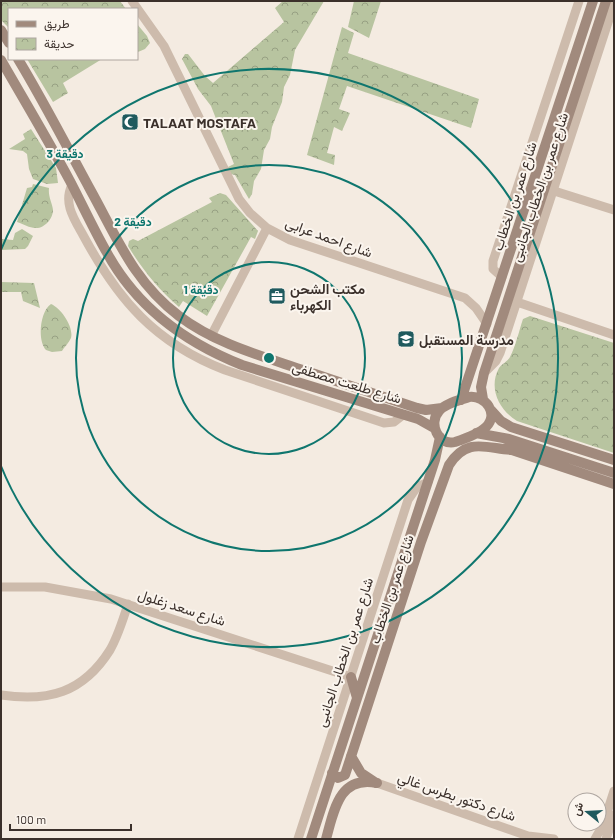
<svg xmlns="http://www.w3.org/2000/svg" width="615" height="840" font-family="Barlow,Vazirmatn,sans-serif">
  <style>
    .park { fill: url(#park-crowns) }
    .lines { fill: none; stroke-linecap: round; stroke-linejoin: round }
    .street { stroke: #cdbbac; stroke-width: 9 }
    .secondary { stroke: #a18a7d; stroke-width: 10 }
    .ring { fill: none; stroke: #0f766e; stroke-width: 2 }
    .labels { text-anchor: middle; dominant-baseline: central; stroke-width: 4; stroke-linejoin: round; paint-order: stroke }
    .poi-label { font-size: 14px; font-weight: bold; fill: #3b302b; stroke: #fbf5ee; text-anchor: start }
    .street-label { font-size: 14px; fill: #3b302b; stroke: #fbf5ee }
    .centre { fill: #0f766e; stroke: #fbf5ee; stroke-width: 2 }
    .ring-label { font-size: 12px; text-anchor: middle; font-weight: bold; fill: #0f766e; stroke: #fbf5ee; stroke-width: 4; stroke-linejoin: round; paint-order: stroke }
  </style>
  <defs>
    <pattern id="park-crowns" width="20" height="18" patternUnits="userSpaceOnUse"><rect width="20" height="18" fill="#b8c4a0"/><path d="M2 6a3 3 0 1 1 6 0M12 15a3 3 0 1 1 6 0" fill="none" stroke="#97a083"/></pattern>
  </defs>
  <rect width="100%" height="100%" fill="#f4ebe1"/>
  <path class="park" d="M1 1H120L126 9H9V28L1 20Z
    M283 1H324L295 50 290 75 284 87 282 102 272 127 270 139 264 150 261 169 254 181 252 194 249 199 235 175 231 174 228 167 234 164 211 106 198 89 182 59 185 54H188L205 76 213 83 284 22 275 8Z
    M354 1H381L369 38 348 27Z
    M137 24 147 36 150 43 145 49 138 52Z
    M342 27 354 33 348 53 479 99 471 128 347 86 339 109 350 113 342 131 334 127 327 153 335 155 334 165 307 155Z
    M27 59H102L63 83 68 93 53 102Z
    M31 129 56 168 58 183 47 184 33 179 29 169 27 154 23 151 9 149 25 139 23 134Z
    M33 184 49 188C48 197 52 202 53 210 53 219 44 229 35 228 30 228 23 224 17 222L27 188 32 187Z
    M220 193 226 195 258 231 255 239 251 237 207 316 183 301 179 307C158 289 142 269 128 246L129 241 133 239 138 241 212 202 209 198Z
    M22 229 33 236 28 246 25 249 1 250V239L13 240 15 233Z
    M1 282 34 283 40 308 23 301 21 292H1Z
    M51 304C61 308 74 327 71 338 69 343 64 347 62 351L52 352 46 350C37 341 40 311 51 304Z
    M530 316 614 343V453L517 421C499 410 488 388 499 368 502 364 507 362 510 357 516 345 519 331 523 319Z"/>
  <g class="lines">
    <path class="street" d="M132 1 164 46 239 199 250 213 267 228 290 240 465 298 476 308 487 324
      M72 185C63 203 74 219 83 235 118 300 155 343 225 370L384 423 394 422 403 415
      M548 189 614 210
      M502 277 493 269V261L579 1
      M517 302 614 335
      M211 336 267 228
      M484 373 496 361 500 353 614 4
      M1 587H45L111 599 351 677
      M1 695C48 702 83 693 110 650 118 636 123 620 128 604
      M377 783 528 836 532 839
      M528 836 554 839
      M298 839 408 500 417 487 428 482
      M595 839 603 825 614 791
      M606 839 614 815"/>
    <path class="secondary" d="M1 30 9 43
      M18 59C44 102 67 147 91 191 117 238 134 282 179 316 216 344 262 356 306 371 343 383 380 396 417 408L426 410 442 408
      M1 60C24 100 48 140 70 181 82 204 93 228 106 251 136 307 184 342 242 365L418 419 434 428
      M469 397C486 395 499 414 486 427 479 434 464 439 455 442 438 446 428 423 439 411 445 403 461 400 469 397Z
      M483 399 481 387 484 373 606 1
      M461 400 593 1
      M491 410 501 421 511 427 614 460
      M476 433 509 439 614 473
      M506 448 614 484
      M351 677 357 698
      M351 756 361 773 376 783
      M332 773 338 778 345 775 421 542 449 465C467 437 485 448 512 450
      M311 839 435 460 440 437
      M326 839C334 811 339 775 377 783"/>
  </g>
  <g class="ring">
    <circle cx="269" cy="358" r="96"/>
    <circle cx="269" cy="358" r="193"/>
    <path d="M1 250A289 289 0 1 1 1 466"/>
  </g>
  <defs>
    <g id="mosque-square" transform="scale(0.9)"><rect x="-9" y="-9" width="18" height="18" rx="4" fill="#1f5a5e" stroke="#fbf5ee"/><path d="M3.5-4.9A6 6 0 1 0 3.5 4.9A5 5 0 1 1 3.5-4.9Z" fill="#fff"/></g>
    <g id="office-square" transform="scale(0.9)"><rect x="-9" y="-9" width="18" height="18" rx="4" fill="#1f5a5e" stroke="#fbf5ee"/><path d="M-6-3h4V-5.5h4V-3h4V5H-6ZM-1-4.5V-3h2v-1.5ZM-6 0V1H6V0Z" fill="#fff"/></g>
    <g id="school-square" transform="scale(0.9)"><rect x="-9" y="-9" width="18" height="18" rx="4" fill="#1f5a5e" stroke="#fbf5ee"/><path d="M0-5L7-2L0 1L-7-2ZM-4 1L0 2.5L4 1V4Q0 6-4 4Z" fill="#fff"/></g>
  </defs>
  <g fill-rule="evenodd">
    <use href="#mosque-square" x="130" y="122"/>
    <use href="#office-square" x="277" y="296"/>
    <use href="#school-square" x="406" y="339"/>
  </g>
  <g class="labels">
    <g class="poi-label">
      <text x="143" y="122">TALAAT MOSTAFA</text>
      <text x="290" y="288">مكتب الشحن<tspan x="290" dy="16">الكهرباء</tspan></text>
      <text x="419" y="339">مدرسة المستقبل</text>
    </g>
    <g class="street-label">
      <text transform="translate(539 187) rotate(-72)">شارع عمر بن الخطاب الجانبى</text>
      <text transform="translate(514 196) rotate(-72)">شارع عمر بن الخطاب</text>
      <text transform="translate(329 237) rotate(20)">شارع احمد عرابى</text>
      <text transform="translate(347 382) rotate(17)">شارع طلعت مصطفى</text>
      <text transform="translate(391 589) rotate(-72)">شارع عمر بن الخطاب</text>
      <text transform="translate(182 607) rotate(18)">شارع سعد زغلول</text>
      <text transform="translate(344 652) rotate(-72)">شارع عمر بن الخطاب الجانبى</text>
      <text transform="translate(457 796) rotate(19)">شارع دكتور بطرس غالي</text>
    </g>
  </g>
  <circle cx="269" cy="358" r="6" class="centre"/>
  <g class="ring-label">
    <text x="65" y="158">3 دقيقة</text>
    <text x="133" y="226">2 دقيقة</text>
    <text x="201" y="294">1 دقيقة</text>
  </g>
  <rect width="615" height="840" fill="none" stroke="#3b302b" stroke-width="4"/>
  <rect x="8" y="8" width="130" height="52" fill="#fbf5ee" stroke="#aea6a0"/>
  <rect x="16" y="21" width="20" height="6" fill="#a18a7d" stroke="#aea6a0"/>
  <text x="44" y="28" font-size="12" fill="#3b302b">طريق</text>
  <rect x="16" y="38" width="20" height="12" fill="url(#park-crowns)" stroke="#aea6a0"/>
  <text x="44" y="48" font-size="12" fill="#3b302b">حديقة</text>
  <g transform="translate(587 812) rotate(288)"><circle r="19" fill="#fbf5ee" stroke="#aea6a0"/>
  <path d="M0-3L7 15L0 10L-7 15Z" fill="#1f5a5e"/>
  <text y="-6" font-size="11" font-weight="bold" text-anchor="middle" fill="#3b302b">ش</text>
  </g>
  <path d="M10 824v6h121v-6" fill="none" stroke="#3b302b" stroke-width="2"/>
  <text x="16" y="824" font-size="12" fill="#3b302b" stroke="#fbf5ee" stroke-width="3" paint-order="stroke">100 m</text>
</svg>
